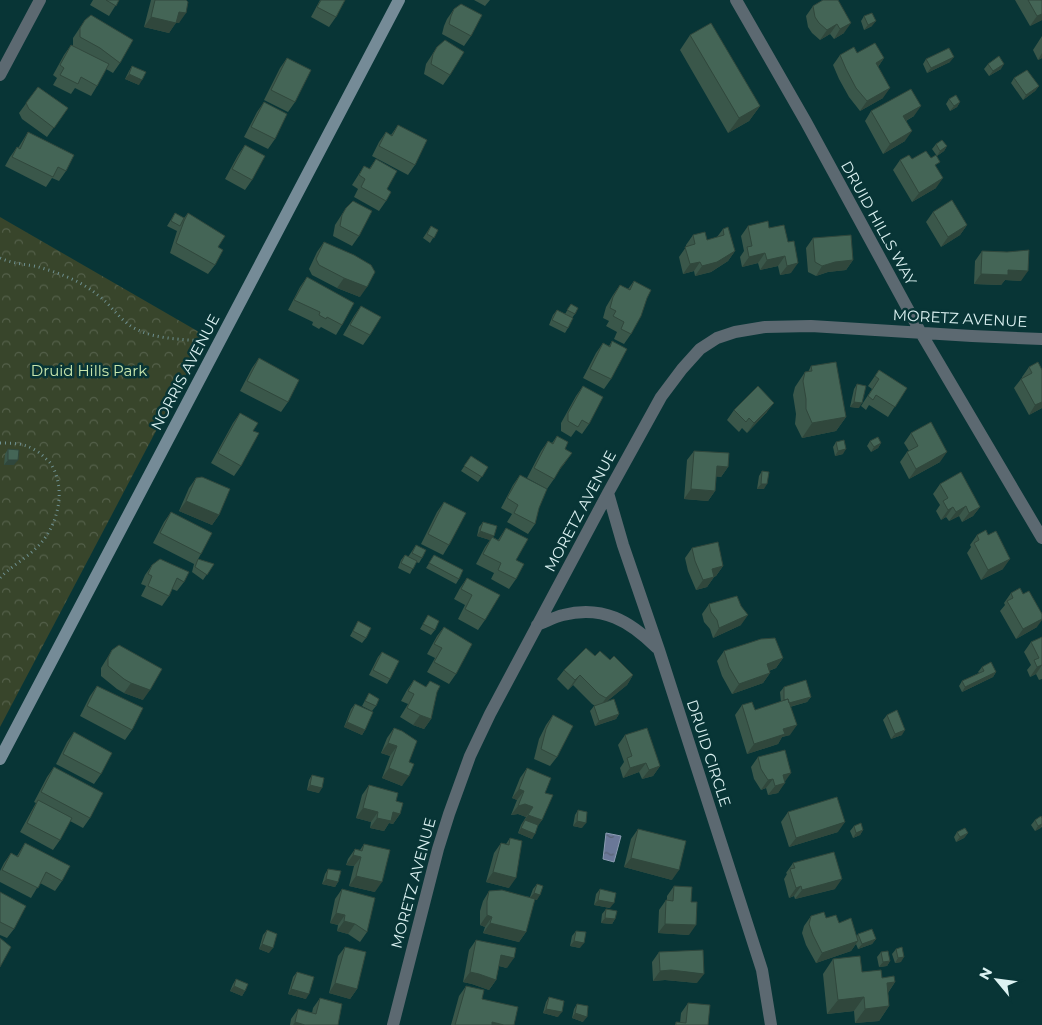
<svg xmlns="http://www.w3.org/2000/svg" width="1042" height="1025" font-family="Montserrat,sans-serif">
  <style>
    .park { fill: url(#park-crowns) }
    .water { fill: url(#water-ripples); stroke: #8c9db3 }
    .lines { fill: none; stroke-linecap: round; stroke-linejoin: round }
    .path { stroke: #6f9191; stroke-width: 3; stroke-dasharray: 1 4; stroke-linecap: butt }
    .street { stroke: #5c6971; stroke-width: 12 }
    .secondary { stroke: #758b97; stroke-width: 12 }
    .wall { fill: #3a574a }
    .shaded-wall { fill: #30473c }
    .building { fill: #446556; stroke: #30473c }
    .labels { text-anchor: middle; dominant-baseline: central; stroke-width: 5; stroke-linejoin: round; paint-order: stroke }
    .street-label { font-size: 15px; fill: #dcf2f2; stroke: #083536 }
    .park-label { font-size: 15px; fill: #c9e7ad; stroke: #083536 }
  </style>
  <defs>
    <pattern id="park-crowns" width="20" height="18" patternUnits="userSpaceOnUse" patternTransform="scale(1.25)"><rect width="20" height="18" fill="#38452b"/><path d="M2 6a3 3 0 1 1 6 0M12 15a3 3 0 1 1 6 0" fill="none" stroke="#54604a"/></pattern>
    <pattern id="water-ripples" width="26" height="14" patternUnits="userSpaceOnUse" patternTransform="scale(1.25)"><rect width="26" height="14" fill="#6a7898"/><path d="M2 4q2-2 4 0t4 0M15 11q2-2 4 0t4 0" fill="none" stroke="#586374"/></pattern>
  </defs>
  <rect width="100%" height="100%" fill="#083536"/>
  <path class="park" d="M0 217 206 336 0 727Z"/>
  <path class="water" d="M606 833 621 836 614 862 603 859Z"/>
  <g class="lines">
    <path class="path" d="M0 258C11 263 22 264 34 266 47 269 61 274 74 280 85 285 96 293 106 302 115 311 123 322 134 328 154 339 179 339 202 341
      M0 443C9 443 18 443 27 446 32 448 39 452 43 456 46 459 49 461 51 464 66 488 59 522 41 543 29 557 12 565 0 578"/>
    <path class="street" d="M736 0 806 122 921 333 1042 538
      M0 75 40 0
      M608 493 623 545 659 650 762 970 771 1025
      M537 625C546 622 554 617 563 615 603 605 630 621 657 648
      M393 1025 438 849 449 814 470 756 490 714 608 493 661 397 682 369 700 349 717 338 735 332 765 327 811 326 972 336 1042 339"/>
    <path class="secondary" d="M0 759 399 0"/>
  </g>
  <path class="wall" d="M93 0H119L109 16 90 5Z
    M151 0H186L179 23 176 22 169 33 144 27Z
    M320 0H345L336 17 329 27 311 17Z
    M474 0H490L485 6Z
    M823 0 844 33 834 39 830 34 820 40 812 33 808 27 806 16 813 6Z
    M1015 0H1042V20L1030 26Z
    M454 9 471 36 464 46 442 34 444 26 447 19Z
    M864 16 872 26 864 30 861 21Z
    M85 20 120 63 113 73 106 69 97 86 91 96 75 88 71 94 53 85 57 78 53 75 64 55 71 45 73 46V38Z
    M690 35 760 106 749 121 728 133 680 50Z
    M1042 36V58L1038 60 1033 50Z
    M437 47 450 75 443 85 424 74 426 64Z
    M857 53 884 58 878 67 883 98 860 111 849 97 839 79 833 65 840 55Z
    M287 58 295 102 288 112 264 100 280 68Z
    M926 59 950 62 927 73 923 64Z
    M988 64 1001 69 989 76 984 69Z
    M132 66 139 85 125 79 129 71Z
    M1014 78 1039 86 1035 91 1023 100 1011 83Z
    M38 87 68 108 47 137 22 119 19 113Z
    M949 99 960 102 957 107 950 111 946 104Z
    M264 102 275 139 268 149 244 137 257 112Z
    M871 111 914 116 906 121 905 141 883 154 865 121Z
    M398 125 415 165 408 175 372 156 379 142 386 132 391 135Z
    M28 132 66 171 59 181 52 178 46 187 5 166 10 157 17 147 18 148Z
    M936 144 947 146 944 151 937 156 932 149Z
    M245 145 252 180 245 190 225 179 238 155Z
    M931 158 936 167V188L912 202 893 170 900 160Z
    M376 159 387 189 386 201 379 211 354 197 358 189 352 185 364 166 369 169Z
    M346 208 359 236 352 246 333 236 335 225Z
    M933 212 967 225 960 235 941 247 926 222Z
    M175 213 184 218 188 213 218 247 215 265 208 274 170 253 177 231 167 226Z
    M784 225 791 273 780 275 778 266 760 270 758 263 742 267 740 257 744 251 741 236 748 226 769 228Z
    M431 226 438 230 430 243 423 238Z
    M723 229 735 251 728 261 711 272 695 276 694 271 683 274 679 257 686 247V245L693 235 707 240 717 237Z
    M813 238 853 260 846 270 828 272 816 276 808 272 806 248Z
    M324 242 360 297 337 288 312 275 309 269 317 252Z
    M982 251 1007 252 1021 281 1005 280 1001 285 974 284 975 261Z
    M307 277 342 325 336 335 321 327 319 329 312 325 313 322 288 310 300 287Z
    M634 281 647 298 631 334 624 344 614 339 617 332 606 326 609 321 603 318 606 307 613 295 620 285 628 289Z
    M571 304 575 314 572 318 568 328 565 333 549 325 553 315 557 310 565 314Z
    M361 306 370 335 363 345 343 335 354 316Z
    M612 341 611 379 604 389 583 378 596 353 603 343 609 346Z
    M259 358 288 402 281 412 240 391 252 368Z
    M811 366 846 417 836 431 802 438 795 424 796 414 793 395 795 387 805 372H808Z
    M1029 367 1042 370V408L1029 415 1014 388 1021 379 1022 378V377Z
    M879 370 907 388 888 417 869 405 866 410 861 406 872 389 868 386Z
    M857 384 859 408 850 407 854 389Z
    M583 386 589 424 582 434 576 430 571 437 561 431V423L576 396Z
    M734 410 767 412 747 433 742 428 739 432 727 420Z
    M240 413 253 431 241 466 234 476 211 463 233 423Z
    M911 433 940 462 909 479 900 462 907 452 909 451 904 443Z
    M557 436 565 449V463L558 471 554 479 547 489 527 478 541 451 548 441 552 443Z
    M870 441 881 443 878 448 871 452 867 446Z
    M836 442 843 454 835 456 833 447Z
    M8 449 14 465H4L5 454Z
    M694 451 728 467 721 477 716 476 715 491 708 501 684 499 687 460Z
    M471 456 488 467 478 482 461 471Z
    M762 471 764 489H757L759 476Z
    M520 475 539 508 535 524 528 534 507 522 512 514 501 508 513 485Z
    M196 478 219 515 212 525 179 511 189 488Z
    M940 484 980 507 973 516 962 522 959 516 949 521 946 517 941 520 936 511 940 505 933 494Z
    M444 502 449 545 443 555 421 544 437 512Z
    M171 512 201 554 198 559 214 564 203 580 192 572 194 564 153 543 164 522Z
    M483 522 493 537 498 540 506 528 516 560V579L509 589 491 579 494 573 476 564 485 547 490 540 477 536 479 527Z
    M977 535 1003 569 981 580 967 553 971 547 970 545Z
    M416 545 422 558 419 563 416 562 410 574 398 568 401 560 405 555 408 557Z
    M692 548 723 566 716 576 714 577 707 587 696 590 688 571 685 558Z
    M434 555 459 579 456 584 426 568Z
    M152 565 184 582 177 591 172 589 169 596 162 606 141 596 146 586 141 584 145 575Z
    M467 578 485 620 478 630 458 619 465 605 454 599 460 588Z
    M1011 593 1037 627 1016 639 1000 611 1005 605 1004 603Z
    M709 604 741 606V625L713 638 710 629 704 622 702 614Z
    M428 615 435 630 431 635 420 629Z
    M358 621 366 638 362 643 350 636Z
    M444 627 456 674 449 684 427 672 435 658 427 654 437 636Z
    M1042 637V679L1039 680 1036 674 1030 677 1027 670 1031 665 1024 652 1031 642Z
    M112 650 143 700 124 693 117 689 101 676V668Z
    M724 651 783 658 776 668 769 671 770 673 763 683 732 694 722 676 717 661Z
    M382 652 390 679 387 684 369 675 378 657Z
    M595 656 610 660 633 675 627 685 607 701 619 714 616 719 595 726 590 711 594 706H595L592 704 573 685 568 690 557 679 564 670Z
    M982 667 996 672 993 677 962 692 959 686 962 681 979 673 978 672Z
    M414 680 426 687 430 681 437 692 431 719 424 729 413 725 400 717 408 704 401 701 407 690Z
    M97 686 132 730 125 740 80 716 90 696Z
    M784 687 811 697 807 702 790 707V735L782 737 778 744 747 754 735 715 742 705 755 710 781 702 780 692Z
    M369 693 376 706 372 711 362 706Z
    M355 704 365 730 362 735 344 727 351 709Z
    M553 715 557 757 550 766 534 759 539 739 546 725Z
    M887 715 902 735 891 739 883 720Z
    M394 728 409 762 402 786 382 778 390 756 381 753 387 738Z
    M74 732 101 774 94 784 56 764 67 742Z
    M625 735 660 766 653 776 642 779 639 772 623 778 620 768 624 762 618 745Z
    M758 757 785 781 778 793 768 795 766 788 761 790 754 779 751 767Z
    M54 767 90 818 83 828 70 821 60 840 53 850 20 832 32 810 36 803 34 802 47 777Z
    M527 768 545 793 542 820 538 825 532 839 518 833 521 825 526 817 518 814 511 815 517 800 512 798 520 778Z
    M312 775 319 793 307 790 309 780Z
    M369 785 396 801 400 814 393 824 389 823 384 831 370 828 371 822 356 818 362 795Z
    M578 810 582 828 573 826 575 815Z
    M788 812 838 832 789 847 781 822Z
    M1042 818V827L1035 831 1031 825 1035 820Z
    M854 826 863 830 860 835 853 838 850 831Z
    M638 829 672 880 624 867 631 839Z
    M957 832 968 833 964 838 956 842 954 837Z
    M510 838 509 888 486 882 494 853 501 843 506 844Z
    M25 843 62 881 55 891 40 883 31 898 0 882V871L4 863 11 853 17 856Z
    M364 844 375 892 349 886 354 866 346 865 348 859 355 849 360 850Z
    M793 863 835 889 795 899 794 896 789 898 784 879 787 874 786 873Z
    M328 869 338 882 335 887 322 884 325 874Z
    M537 884V900L534 899 526 932 519 942 483 933 485 927 480 925V911L483 901 489 891 530 897 533 889Z
    M674 886 691 902 689 935 658 933 659 910 666 900H667V896Z
    M342 889 367 932 360 942 348 934 337 931 338 925 330 923 335 899Z
    M600 889 610 908 594 905 596 894Z
    M0 892 14 929 7 938 0 935Z
    M606 909 615 919 612 924 601 923 602 914Z
    M811 916 826 918 839 923 857 936 858 934 876 939 872 944 858 949 856 944 851 951 816 963 806 945 802 933 804 926Z
    M267 930 269 953 259 949 263 935Z
    M576 931 580 948 570 946 572 936Z
    M476 940 507 968 499 966 496 980 489 990 472 984 463 982 469 950Z
    M345 947 357 989 350 999 329 993 338 956Z
    M896 949 901 962 895 963 892 954Z
    M659 952 697 983 665 980 653 981 652 962Z
    M881 952 890 961 887 966 879 967 877 957Z
    M833 959 862 972 895 982 888 993 889 1006 879 1021 855 1023 854 1011 827 1014 823 974Z
    M297 972 306 999 288 994 293 977Z
    M236 979 245 991 242 996 230 991 233 984Z
    M466 986 514 1025H451L459 996Z
    M549 997 558 1017 543 1013 546 1002Z
    M320 998 338 1025H290L291 1019 298 1009 312 1013 313 1008Z
    M688 1003 708 1025H675L676 1022 680 1023 681 1013Z
    M577 1004 583 1022 572 1018 574 1009Z"/>
  <path class="shaded-wall" d="M179 12 186 13 179 23 172 22Z
    M1042 14V20L1030 26 1037 16Z
    M151 17 176 23 169 33 144 27Z
    M876 21 872 26 864 30 868 25Z
    M851 23 844 33 834 39 840 29Z
    M837 24 830 34 820 40 827 30Z
    M1042 53V58L1038 60Z
    M954 57 950 62 927 73 931 68Z
    M884 58 877 68 876 63Z
    M1004 64 1001 69 989 76 993 71Z
    M129 74 142 80 139 85 125 79Z
    M1039 86 1035 91 1023 100 1026 95Z
    M890 88 883 98 860 111 867 101Z
    M960 102 957 107 950 111 954 106Z
    M760 106 749 121 728 133 739 118Z
    M921 106 914 116 896 126 903 116Z
    M912 131 905 141 883 154 890 144Z
    M947 146 944 151 937 156 940 151Z
    M943 178 936 188 912 202 919 193Z
    M967 225 960 235 941 247 948 237Z
    M735 251 728 261 711 272 695 276 702 266Z
    M765 253 758 263 742 267 749 257Z
    M785 256 778 266 760 270 767 260Z
    M853 260 846 270 828 272 816 276 822 266 835 262Z
    M700 262 694 271 683 274 690 264Z
    M798 263 791 273 780 275 787 266Z
    M1008 270 1028 271 1021 281 1005 280 1001 285 974 284 981 274Z
    M344 278 367 287 360 297 337 288Z
    M854 402 862 403 859 408 850 407Z
    M1042 402V408L1029 415 1035 405Z
    M774 403 767 412 747 433 754 423Z
    M846 417 836 431 802 438 812 423Z
    M881 443 878 448 871 452 874 447Z
    M846 449 843 454 835 456 838 451Z
    M947 452 940 462 909 479 916 469Z
    M572 453 565 463 554 477 561 467Z
    M8 460H18L14 465H4Z
    M717 466 728 467 721 477 710 476Z
    M761 484H767L764 489H757Z
    M691 489 715 491 708 501 684 499Z
    M186 501 219 515 212 525 179 511Z
    M966 506 959 516 949 521 956 512Z
    M953 507 946 517 941 520 948 510Z
    M980 507 973 516 962 522 969 513Z
    M480 531 494 536 490 540 492 537 490 540 477 536Z
    M1010 559 1003 569 981 580 988 570Z
    M723 566 716 576 705 579 712 569Z
    M714 577 707 587 696 590 703 580Z
    M748 615 741 625 713 638 719 628Z
    M1042 619V620L1037 627 1016 639 1023 629Z
    M783 658 776 668 760 674 767 664Z
    M1042 665 1036 674 1030 677 1037 667Z
    M996 672 993 677 962 692 965 687Z
    M770 673 763 683 732 694 739 684Z
    M580 675 573 685 568 690 575 680Z
    M633 675 627 685 599 708 606 698Z
    M131 683 150 690 143 700 124 693Z
    M811 697 807 702 781 709 785 704Z
    M619 714 616 719 595 726 599 721Z
    M420 715 431 719 424 729 413 725Z
    M347 722 365 730 362 735 344 727Z
    M797 725 790 735 782 737 778 744 747 754 754 744 783 729Z
    M905 730 902 735 891 739 895 734Z
    M388 743 397 746 390 756 381 753Z
    M646 763 639 772 623 778 630 768Z
    M660 766 653 776 642 779 649 770Z
    M389 768 409 776 402 786 382 778Z
    M791 773 784 783 783 775Z
    M773 779 766 788 761 790 768 780Z
    M785 783 778 793 768 795 775 786Z
    M310 785 322 788 319 793 307 790Z
    M519 789 524 791 517 800 512 798Z
    M525 804 533 807 526 817 518 814 511 815 518 806Z
    M363 808 378 812 371 822 356 818Z
    M393 812 400 814 393 824 389 823 384 831 370 828 377 818Z
    M528 815 542 820 535 830 525 820 521 825Z
    M577 821 586 823 582 828 573 826Z
    M845 822 838 832 789 847 796 838Z
    M1042 824 1041 828 1035 831 1038 826Z
    M521 828 535 834 532 839 518 833Z
    M863 830 860 835 853 838 856 833Z
    M968 833 964 838 956 842 960 837Z
    M353 855 361 857 354 866 346 865Z
    M631 858 679 870 672 880 624 867Z
    M493 872 516 878 509 888 486 882Z
    M356 876 382 882 375 892 349 886Z
    M326 879 338 882 335 887 322 884Z
    M842 879 835 889 795 899 802 890Z
    M801 886 794 896 789 898 796 888Z
    M534 893 540 895 537 900 530 898Z
    M598 900 614 903 610 908 594 905Z
    M336 913 345 915 338 925 330 923Z
    M487 915 492 917 485 927 480 925Z
    M605 918 615 919 612 924 601 923Z
    M344 921 355 924 348 934 337 931Z
    M490 923 526 932 519 942 483 933Z
    M665 924 696 925 689 935 658 933Z
    M876 939 872 944 858 949 862 944Z
    M574 941 584 943 580 948 570 946Z
    M858 941 851 951 816 963 822 953Z
    M262 944 273 948 269 953 259 949Z
    M501 955 514 958 507 968 495 965Z
    M904 957 901 962 895 963 898 958Z
    M890 961 887 966 879 967 883 962Z
    M671 970 704 974 697 983 665 980 653 981 660 971Z
    M470 972 479 974 496 980 489 990 472 984 463 982Z
    M895 982 885 997 887 983Z
    M335 983 357 989 350 999 329 993Z
    M234 986 245 991 242 996 230 991Z
    M291 989 309 994 306 999 288 994Z
    M864 997 854 1011 827 1014 838 1000Z
    M889 1006 879 1021 855 1023 865 1009Z
    M546 1009 562 1012 558 1017 543 1013Z
    M575 1013 587 1017 583 1022 572 1018Z
    M295 1022 305 1025H293Z
    M492 1022 504 1025H490Z"/>
  <path class="building" d="M106 0H119L116 6Z
    M155 0H186L188 2 186 13 179 12 176 23 151 17Z
    M321 0H345L336 17 317 7Z
    M823 0H838L851 23 840 29 837 24 827 30 819 23 815 17 813 6Z
    M1028 0H1042V14L1037 16Z
    M461 4 482 15 471 36 449 24 451 16 454 9Z
    M872 13 876 21 868 25 864 16Z
    M91 15 133 40 120 63 100 48 80 37V28L85 20Z
    M711 23 760 106 739 118 690 35Z
    M445 40 464 52 450 75 431 64 433 54 437 47Z
    M875 43 884 58 876 63 890 88 867 101 856 88 846 69 840 55 854 47 857 53Z
    M71 45 109 64 97 86 81 77 78 84 60 75 64 68 60 65Z
    M949 48 954 57 931 68 926 59Z
    M999 56 1004 64 993 71 988 64Z
    M287 58 311 70 295 102 271 90Z
    M132 66 146 72 142 80 129 74Z
    M1027 70 1039 86 1026 95 1014 78Z
    M38 87 68 108 54 128 29 109 26 103Z
    M911 89 921 106 903 116 912 131 890 144 871 111Z
    M956 95 960 102 954 106 949 99Z
    M264 102 287 114 275 139 251 127Z
    M398 125 427 140 415 165 379 146 386 132 392 136Z
    M28 132 74 155 66 171 58 167 53 177 12 157 17 147 20 149Z
    M942 140 947 146 940 151 936 144Z
    M245 145 265 156 252 180 232 169Z
    M926 151 931 158 936 155 940 162 935 165 943 178 919 193 900 160 909 155 912 159Z
    M376 159 397 171 387 189 391 192 386 201 361 187 365 179 359 175 364 166 370 169Z
    M952 200 967 225 948 237 933 212Z
    M353 201 372 211 359 236 340 226 342 215 346 208Z
    M175 213 184 218 180 226 171 221Z
    M188 213 225 236 218 247 223 250 215 265 176 243 184 221Z
    M768 221 769 228 784 225 788 242 794 241 798 263 787 266 785 256 767 260 765 253 749 257 747 247 752 246 748 226Z
    M431 226 438 230 434 238 427 234Z
    M728 227 735 251 717 262 702 266 700 262 690 264 685 247 695 244 693 235 705 232 707 240 724 235 723 229Z
    M851 235 853 260 835 262 822 266 815 262 813 238Z
    M324 242 354 255 371 265 375 272 367 287 344 278 319 265 316 259Z
    M1029 250 1028 271 1008 270V275L981 274 982 251 1007 252Z
    M307 277 354 303 342 325 327 317 326 319 319 315 320 312 294 300Z
    M634 281 651 290 647 298 641 316 631 334 621 329 624 322 613 316 616 311 610 308 613 297 620 285 630 290Z
    M571 304 578 308 575 314 567 310Z
    M361 306 381 317 370 335 350 325Z
    M557 310 573 318 568 328 552 320Z
    M612 341 627 349 611 379 590 369 603 343 610 347Z
    M259 358 299 380 288 402 247 381Z
    M836 362 846 417 812 423 806 409V399L803 381 805 372 812 371 811 366Z
    M1038 362 1042 370V402L1035 405 1021 379 1032 373 1029 367Z
    M879 370 907 388 895 407 876 395 873 400 868 396 879 379 875 376Z
    M857 384 866 386 862 403 854 402Z
    M583 386 603 397 589 424 582 420 578 427 568 421V413Z
    M758 386 774 403 754 423 749 418 746 422 734 410Z
    M240 413 258 423 253 431 259 433 241 466 218 453Z
    M931 422 947 452 916 469 907 452 918 446 911 433Z
    M557 436 568 442 565 449 572 453 561 467 554 479 534 468 548 441 553 444Z
    M878 437 881 443 874 447 870 441Z
    M844 440 846 449 838 451 836 442Z
    M8 449 19 450 18 460H8Z
    M694 451 729 453 728 467 717 466 715 491 691 489Z
    M471 456 488 467 482 477 464 466Z
    M762 471 769 472 767 484H761Z
    M961 472 980 507 969 513 966 506 956 512 953 507 948 510 943 501 948 498 940 484Z
    M520 475 547 489 539 508 535 524 514 513 518 505 507 498Z
    M202 477 230 489 219 515 186 501 196 478Z
    M444 502 466 513 449 545 428 534Z
    M171 512 212 533 201 554 160 533Z
    M483 522 497 526 494 536 480 531Z
    M506 528 528 539 516 560 524 564 516 579 498 570 501 563 483 554 492 537 499 541Z
    M986 530 988 535 996 531 1010 559 988 570 974 543 979 540 977 535Z
    M718 542 723 566 712 569 714 577 703 580 695 561 692 548Z
    M416 545 426 550 422 558 412 553Z
    M405 555 417 561 413 569 401 563Z
    M434 555 463 570 459 579 429 563Z
    M160 559 189 572 184 582 177 578 169 596 148 586 152 576 148 574 152 565Z
    M198 559 214 564 207 575 195 567Z
    M467 578 500 595 485 620 465 609 472 595 461 589Z
    M1020 588 1023 594 1029 591 1042 614V619L1023 629 1007 601 1013 598 1011 593Z
    M737 596 741 606 748 615 719 628 717 620 711 612 709 604Z
    M428 615 439 621 435 630 423 624Z
    M358 621 371 628 366 638 353 631Z
    M444 627 472 644 456 674 434 662 442 648 434 644Z
    M1042 637V665L1037 667 1034 660 1039 658 1031 642Z
    M775 638 783 658 767 664 770 673 739 684 729 667 724 651 761 639Z
    M119 645 162 669 150 690 131 683 124 679 108 666V658L112 650Z
    M586 648 595 656 600 651 610 660 614 656 633 675 606 698 599 694 580 675 575 680 564 670Z
    M382 652 399 661 390 679 373 670Z
    M991 662 996 672 965 687 962 681 984 671 982 667Z
    M414 680 426 687 430 681 440 686 437 692 431 719 420 715 407 708 414 694 408 691Z
    M806 680 811 697 789 703 788 699 784 700V687Z
    M97 686 143 708 132 730 87 706Z
    M369 693 379 699 376 706 365 701Z
    M614 699 619 714 599 721 594 706Z
    M788 699 797 725 783 729 785 734 754 744 742 705 752 702 755 710Z
    M355 704 373 712 365 730 347 722Z
    M897 710 905 730 895 734 887 715Z
    M553 715 573 726 557 757 541 749 546 729Z
    M394 728 402 731 417 741 409 762 414 764 409 776 389 768 397 746 388 743Z
    M647 728 660 766 649 770 646 763 630 768 627 758 632 756 625 735Z
    M74 732 112 753 101 774 63 754Z
    M785 750 791 773 783 775 785 783 775 786 773 779 768 780 761 769 758 757Z
    M54 767 103 793 90 818 41 792Z
    M527 768 551 778 545 793 553 795 542 820 528 815 533 807 525 804 518 806 524 791 519 789Z
    M312 775 324 778 322 788 310 785Z
    M369 785 398 793 396 801 403 803 400 814 393 812 391 821 377 818 378 812 363 808Z
    M837 797 845 822 796 838 788 812Z
    M38 800 72 818 60 840 27 823Z
    M578 810 587 812 586 823 577 821Z
    M1041 816 1042 818V824L1038 826 1035 820Z
    M525 820 538 825 535 834 521 828Z
    M861 823 863 830 856 833 854 826Z
    M965 828 968 833 960 837 957 832Z
    M638 829 686 841 679 870 631 858Z
    M510 838 522 841 516 878 493 872 501 843 509 845Z
    M25 843 70 866 62 881 46 872 38 888 2 870 11 853 18 857Z
    M364 844 390 850 382 882 356 876 361 857 353 855 355 849 362 851Z
    M834 852 842 879 802 890 801 886 796 888 790 869 795 868 793 863Z
    M328 869 341 871 338 882 326 879Z
    M537 884 543 886 540 895 534 893Z
    M674 886 692 887 691 902H697L696 925 665 924 666 900 673 901Z
    M342 889 375 898 367 932 355 924 344 921 345 915 336 913Z
    M600 889 616 893 614 903 598 900Z
    M502 890 535 899 526 932 490 923 492 917 487 915V901L489 891Z
    M0 892 26 906 14 929 0 922Z
    M606 909 617 911 615 919 605 918Z
    M824 912 826 918 836 915 839 923 851 918 858 941 822 953 813 935 809 924 811 916Z
    M872 929 876 939 862 944 858 934Z
    M267 930 277 934 273 948 262 944Z
    M576 931 586 932 584 943 574 941Z
    M0 938 11 947 0 967Z
    M476 940 516 948 514 958 501 955 496 980 479 974 470 972Z
    M345 947 366 952 357 989 335 983Z
    M902 947 904 957 898 958 896 949Z
    M703 950 704 974 671 970 660 971 659 952Z
    M888 951 890 961 883 962 881 952Z
    M860 956 862 972 881 970 882 978 894 976 895 982 887 983 889 1006 865 1009 864 997 838 1000 833 959Z
    M297 972 314 977 309 994 291 989Z
    M236 979 248 984 245 991 234 986Z
    M466 986 484 990 482 999 518 1007 514 1025H504L492 1022V1025H455Z
    M549 997 564 1001 562 1012 546 1009Z
    M320 998 342 1004 338 1025H305L295 1022 298 1009 316 1014Z
    M688 1003 710 1005 708 1025H676V1022L686 1023Z
    M577 1004 588 1006 587 1017 575 1013Z"/>
  <g class="labels">
    <g class="street-label">
      <text transform="translate(879 223) rotate(61)">DRUID HILLS WAY</text>
      <text transform="translate(960 318) rotate(3)">MORETZ AVENUE</text>
      <text transform="translate(185 372) rotate(-62)">NORRIS AVENUE</text>
      <text transform="translate(580 511) rotate(-62)">MORETZ AVENUE</text>
      <text transform="translate(709 753) rotate(72)">DRUID CIRCLE</text>
      <text transform="translate(413 883) rotate(-75)">MORETZ AVENUE</text>
    </g>
    <g class="park-label">
      <text x="89" y="370">Druid Hills Park</text>
    </g>
  </g>
  <g transform="translate(997 980) rotate(299)" stroke="#083536" stroke-width="4" paint-order="stroke">
  <path d="M0-4L9 19L0 12L-9 19Z" fill="#dcf2f2"/>
  <text y="-8" font-size="14" font-weight="bold" text-anchor="middle" fill="#dcf2f2">N</text>
  </g>
</svg>
